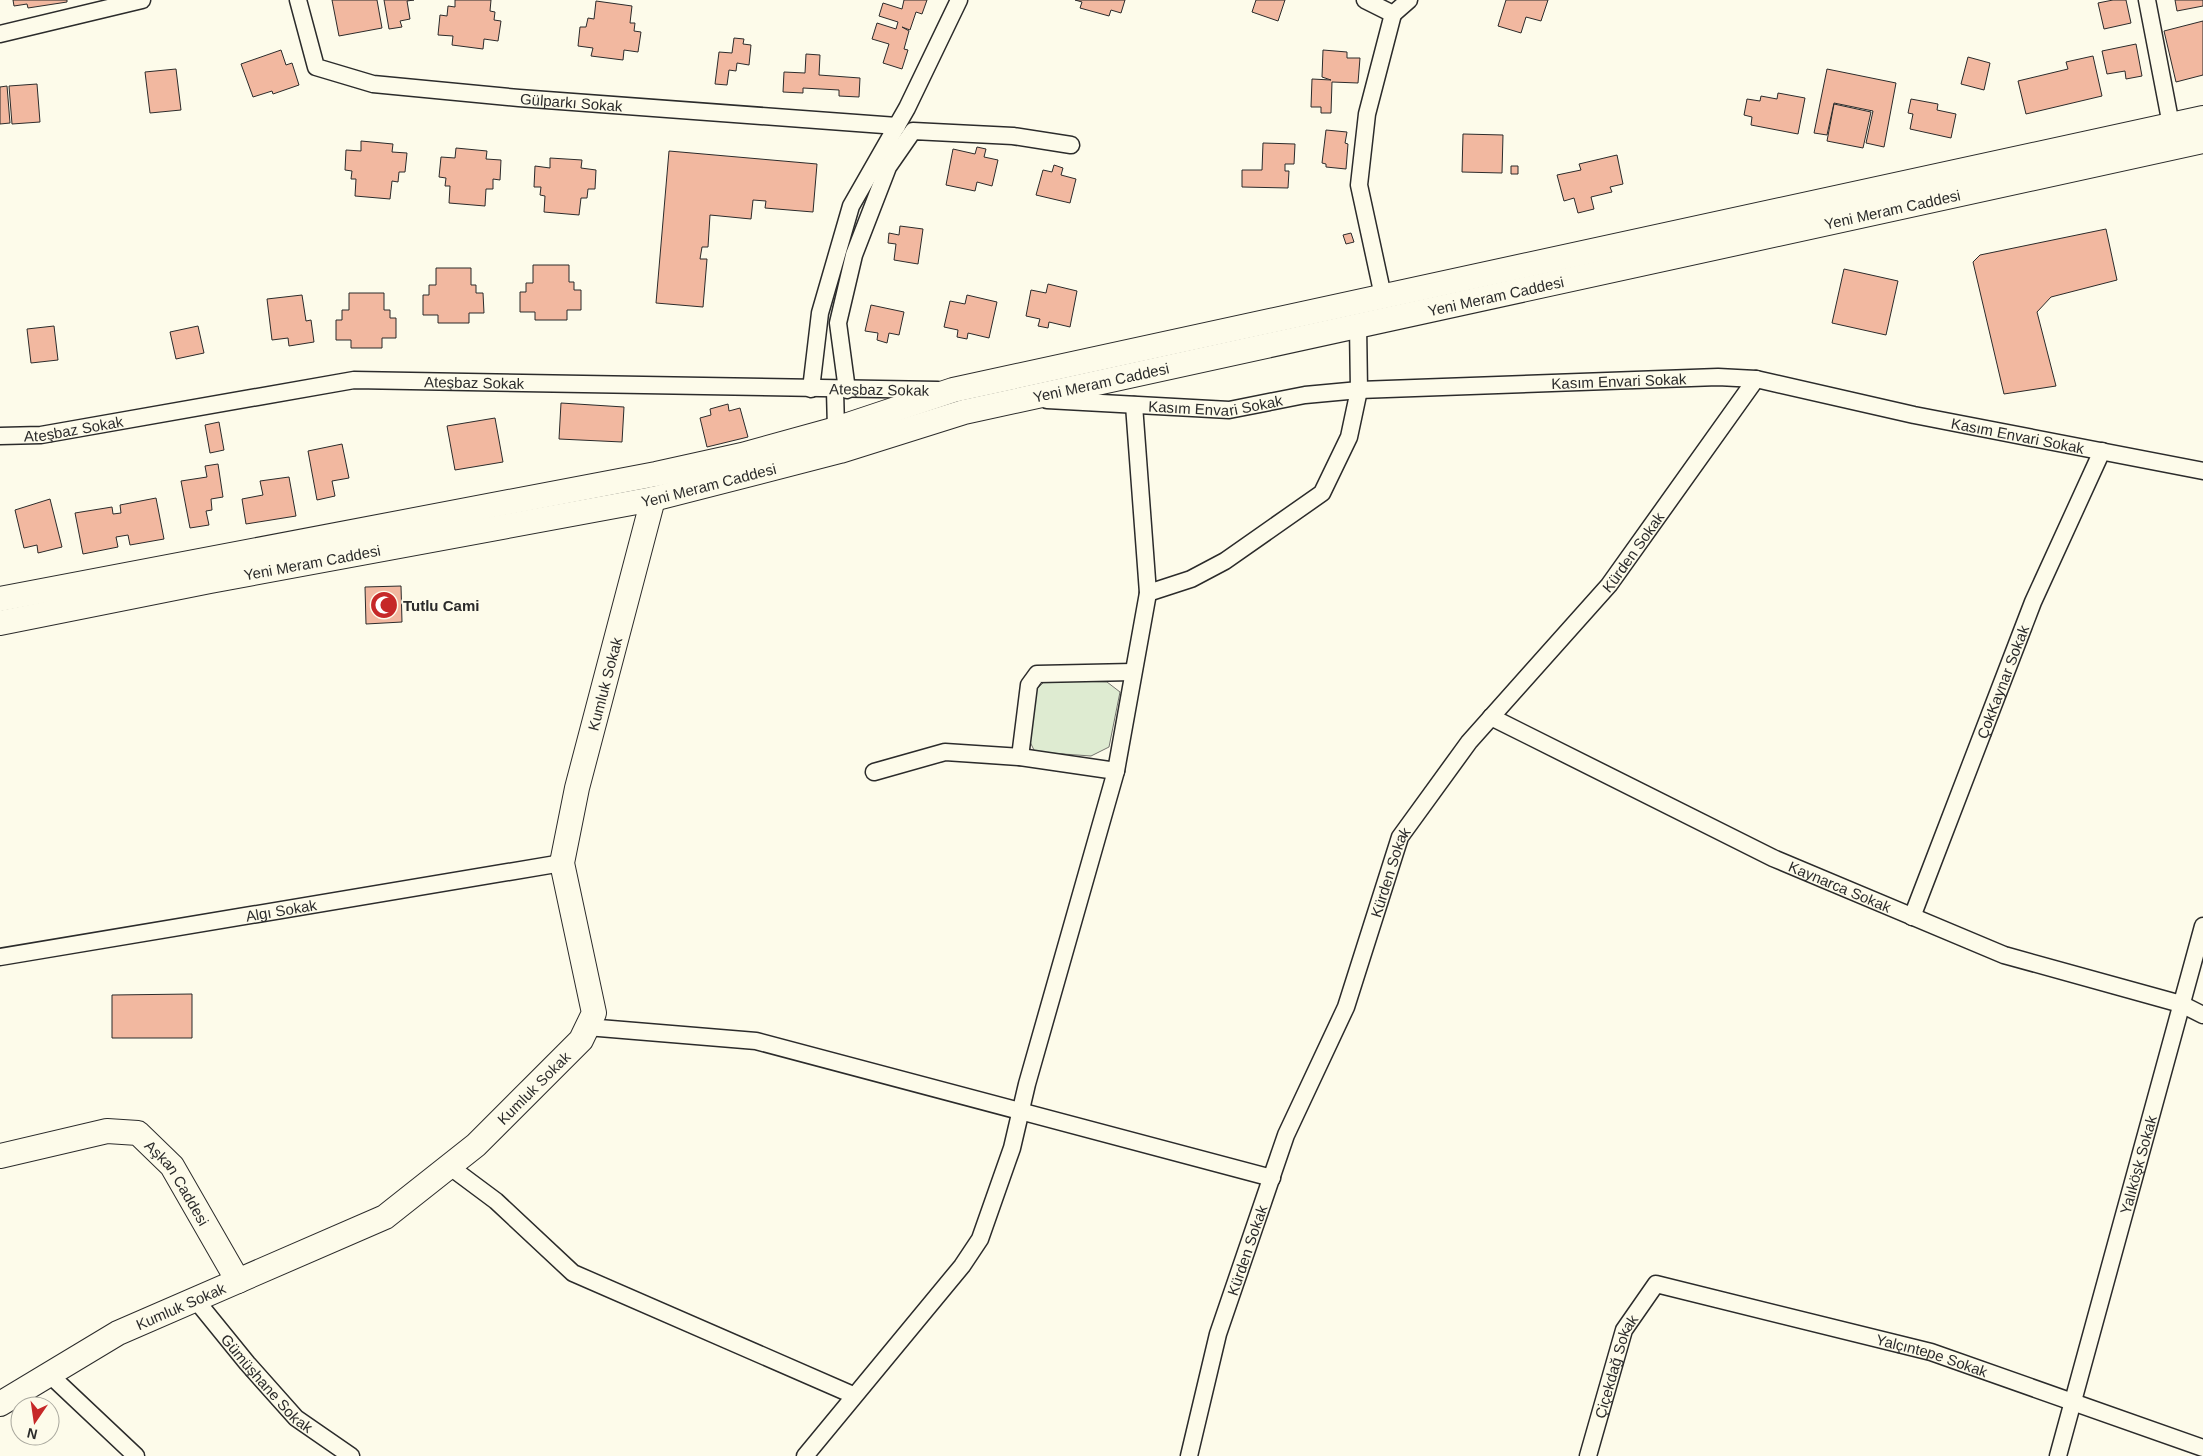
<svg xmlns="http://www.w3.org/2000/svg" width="2203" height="1456" font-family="Helvetica,sans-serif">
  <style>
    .green { fill: #deebd1; stroke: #74746e }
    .building { fill: #f2b8a0; stroke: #2b2b2b }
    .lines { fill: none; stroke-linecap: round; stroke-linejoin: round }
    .street-casing { stroke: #2b2b2b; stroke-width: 19 }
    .secondary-casing { stroke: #2b2b2b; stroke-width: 26 }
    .street { stroke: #fdfbea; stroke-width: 16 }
    .secondary { stroke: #fdfbea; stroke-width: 24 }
    .labels { text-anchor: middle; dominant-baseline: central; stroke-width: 4; stroke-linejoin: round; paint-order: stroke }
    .street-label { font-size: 15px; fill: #2b2b2b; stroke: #fdfbea }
    .poi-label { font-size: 15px; font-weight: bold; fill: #2b2b2b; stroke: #fdfbea; text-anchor: start }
  </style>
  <rect width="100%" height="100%" fill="#fdfbea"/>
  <path class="green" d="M1046 680 1107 682 1120 692 1109 747 1091 756 1035 752 1028 738 1036 690Z"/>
  <path class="building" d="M13 0H67V2L28 8 27 4 14 6Z
    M332 0H377L382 28 339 36Z
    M384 0H414L407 1 410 19 400 21 402 27 389 29Z
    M455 0H491L490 11 495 12 494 20 501 21 498 41 484 39 483 49 452 45 453 36 438 35 440 15 447 16 448 6 455 7Z
    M904 0H927L922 14 916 12 910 30 902 27 909 31 904 49 908 50 902 69 883 63 889 44 872 39 877 23 896 29 898 22 879 16 883 3 902 9Z
    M1075 0H1125L1121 13 1111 10 1109 16 1080 8 1082 2Z
    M1256 0H1285L1278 21 1252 12Z
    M1506 0H1548L1541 21 1526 17 1521 33 1498 26Z
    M2113 0H2126L2131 23 2104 29 2098 3Z
    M2175 0H2203V6L2177 11Z
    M596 1 632 6 630 23H635L634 31 641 32 638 52 624 50 623 60 591 56 593 48 578 46 580 27H586L588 18 594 19Z
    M2203 21V75L2176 82 2164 31Z
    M734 38 744 39 743 44 751 45 749 65 737 63 736 71 729 70 727 85 715 84 719 52 732 53Z
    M2136 44 2142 76 2126 79 2125 71 2107 74 2102 51Z
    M281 50 286 65 292 63 299 85 273 94 272 91 253 97 241 64Z
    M1323 50 1347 52V58H1360L1358 83 1332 82 1331 113H1321V107H1311L1312 79 1331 80 1322 77Z
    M806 54 820 55 819 75 860 78 859 97 839 96V90L803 88V93L783 92 784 72 805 73Z
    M2093 56 2102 96 2026 114 2018 81 2068 69 2066 62Z
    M1968 57 1990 63 1984 90 1961 84Z
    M176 69 181 110 150 113 145 72Z
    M1827 69 1896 83 1884 147 1866 143 1873 111 1834 103 1827 135 1814 133Z
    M37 84 40 122 12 124 9 86Z
    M7 86 10 123 0 124V87Z
    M1778 93 1805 98 1798 134 1751 125 1752 117 1744 115 1747 99 1760 101 1761 96 1777 99Z
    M1911 99 1938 104 1937 110 1956 114 1951 138 1910 129 1913 114 1908 113Z
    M1834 104 1871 112 1863 148 1827 141Z
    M1326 130 1347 132 1345 143 1348 144 1346 169 1326 167V164L1322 163Z
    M1463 134 1503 135 1502 173 1462 172Z
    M361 141 393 144 392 152 407 153 405 172H399L398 182 392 181 390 199 355 196 356 179H351L352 171 345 170 346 150 361 151Z
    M1263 143 1295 144 1294 164H1285V171H1289L1288 188 1242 187V170H1262Z
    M977 147 986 149 984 157 998 160 992 186 977 182 975 191 946 185 953 149 975 154Z
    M456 148 487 151 486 159 501 160 500 180 493 179V189H486L485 206 449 203 450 186H445L446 178 439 177 441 157 455 158Z
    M669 151 817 164 813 212 765 208 766 201 753 200 751 219 710 215 708 247H702L700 259H707L703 307 656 303Z
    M1617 155 1623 184 1610 187 1612 192 1591 197 1594 209 1578 213 1574 198 1564 201 1557 175 1581 170 1579 164Z
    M550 158 582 160 581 168 596 170 595 189H588L587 198H581L579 215 544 212 545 196 540 195 541 187H534L535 166 550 168Z
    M1054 165 1063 168 1061 175 1076 179 1070 203 1036 195 1043 170 1052 172Z
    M1511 166H1518V174H1511Z
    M900 226 923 229 918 264 894 260 896 244 888 243 889 233 899 235Z
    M2106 229 2117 280 2051 297 2037 312 2056 386 2004 394 1973 262 1980 255Z
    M1351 233 1354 242 1346 244 1343 235Z
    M533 265H569V282H574V290H581V310H567V320H535V312H520V292H526V283H533Z
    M436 268H471V285H476V293H483L484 313H469V323H438V315H423V295H429V285H436Z
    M1844 269 1898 281 1886 335 1832 323Z
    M1048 284 1077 291 1070 327 1049 322 1048 328 1038 326 1040 319 1026 316 1031 290 1046 293Z
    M349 293H384V310H390V318H396V338H382V348H351V340H336V320H342V310H349Z
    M302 295 306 321 311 320 314 342 289 346 288 338 272 340 267 299Z
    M967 295 997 302 989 338 968 333 967 339 957 337 958 330 944 327 950 301 965 304Z
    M871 305 904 312 899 335 889 333 887 343 877 340 878 333 865 331Z
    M54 326 58 360 31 363 27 329Z
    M198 326 204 353 176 359 170 332Z
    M561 403 624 407 622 442 559 439Z
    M728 404 729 411 740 408 748 437 707 447 700 418 711 415 710 409Z
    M495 418 503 462 455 470 447 426Z
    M219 422 224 450 210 453 205 425Z
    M342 444 349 478 332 481 335 496 317 500 308 451Z
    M218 464 223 497 211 499 212 510 206 511 209 525 190 528 181 481 207 477 205 466Z
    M289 477 296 516 246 524 242 499 263 495 260 481Z
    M156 498 164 539 130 545 128 535 116 537 118 547 83 554 75 513 112 507 113 514 121 513 120 505Z
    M50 499 62 547 38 553 37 545 24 548 15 510Z
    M401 586 402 622 366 624 365 587Z
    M192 994V1038H112V995Z"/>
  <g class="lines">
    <g class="street-casing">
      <g id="street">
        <path id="s1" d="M298 0 316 67 373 84 519 98 897 126"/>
        <path d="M1365 0 1393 14 1409 0"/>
        <path d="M2147 0 2171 125"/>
        <path d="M0 34 142 0"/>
        <path d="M1383 296 1359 185 1367 114 1393 14"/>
        <path d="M811 389 820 313 851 206 907 108 959 0"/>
        <path d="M835 390 836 429"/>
        <path d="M847 390 838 323 854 255 888 167 913 131 1013 136 1071 145"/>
        <path id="s2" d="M1047 400 1229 410 1305 395 1359 390 1718 377 1756 379 1914 415 2203 471"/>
        <path id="s3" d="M0 436 41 435 354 380 938 390"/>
        <path d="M1148 593 1191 579 1225 561 1322 493 1349 437 1359 390 1358 325"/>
        <path id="s4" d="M1491 717 1773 858 2004 955 2181 1004 2203 1015"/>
        <path d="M1020 757 1029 685 1037 674 1133 672"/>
        <path d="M874 772 945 752 1020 757 1116 771"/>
        <path id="s5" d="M1912 917 2033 602 2102 451"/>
        <path id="s6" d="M0 957 562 863"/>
        <path d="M587 1027 756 1041 1272 1178"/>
        <path d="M449 1166 496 1201 573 1273 853 1395"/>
        <path id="s7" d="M195 1299 247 1363 296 1418 351 1456"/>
        <path d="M49 1374 136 1456"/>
        <path d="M805 1456 962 1266 980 1239 1012 1148 1027 1084 1116 771 1148 593 1134 405"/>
        <path id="s8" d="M1189 1456 1218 1334 1286 1135 1346 1007 1400 837 1469 742 1609 585 1756 379"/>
        <path id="s9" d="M1588 1456 1624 1330 1656 1284 1931 1352 2203 1448"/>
        <path id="s10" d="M2058 1456 2203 926"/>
      </g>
    </g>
    <g class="secondary-casing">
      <g id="secondary">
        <path d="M0 599 656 474 742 455 836 429 953 390 2203 118"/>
        <path id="s11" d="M0 623 210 581 653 499 840 451 964 412 2203 141"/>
        <path id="s12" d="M0 1156 107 1131 138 1133 172 1166 238 1281"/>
        <path id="s13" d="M0 1404 118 1333 385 1217 476 1145 581 1040 594 1013 562 863 577 788 653 499"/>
      </g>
    </g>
    <use href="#street" class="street"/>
    <use href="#secondary" class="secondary"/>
  </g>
  <defs>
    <g id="mosque-disc" transform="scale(1.4375)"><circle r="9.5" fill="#c62828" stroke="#fdfbea"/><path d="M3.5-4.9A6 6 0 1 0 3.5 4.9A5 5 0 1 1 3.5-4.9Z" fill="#fff"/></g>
  </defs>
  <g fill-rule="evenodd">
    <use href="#mosque-disc" x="384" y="605"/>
  </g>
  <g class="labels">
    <g class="street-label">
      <text stroke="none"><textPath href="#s1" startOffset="328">Gülparkı Sokak</textPath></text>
      <text stroke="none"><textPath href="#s11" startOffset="1938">Yeni Meram Caddesi</textPath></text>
      <text stroke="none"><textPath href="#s11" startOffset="1532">Yeni Meram Caddesi</textPath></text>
      <text stroke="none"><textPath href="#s2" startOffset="574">Kasım Envari Sokak</textPath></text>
      <text stroke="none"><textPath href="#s3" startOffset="479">Ateşbaz Sokak</textPath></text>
      <text stroke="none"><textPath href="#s11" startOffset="1128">Yeni Meram Caddesi</textPath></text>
      <text stroke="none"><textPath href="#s3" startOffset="884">Ateşbaz Sokak</textPath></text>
      <text stroke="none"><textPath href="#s2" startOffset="169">Kasım Envari Sokak</textPath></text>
      <text stroke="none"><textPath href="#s3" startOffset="74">Ateşbaz Sokak</textPath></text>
      <text stroke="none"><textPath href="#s2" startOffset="979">Kasım Envari Sokak</textPath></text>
      <text stroke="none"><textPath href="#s11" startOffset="722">Yeni Meram Caddesi</textPath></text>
      <text stroke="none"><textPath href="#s8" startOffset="1024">Kürden Sokak</textPath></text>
      <text stroke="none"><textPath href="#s11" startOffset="318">Yeni Meram Caddesi</textPath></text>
      <text stroke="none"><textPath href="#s5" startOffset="252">ÇokKaynar Sokak</textPath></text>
      <text stroke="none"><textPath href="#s13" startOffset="1061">Kumluk Sokak</textPath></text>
      <text stroke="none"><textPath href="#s8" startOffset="619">Kürden Sokak</textPath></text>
      <text stroke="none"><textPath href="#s4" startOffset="388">Kaynarca Sokak</textPath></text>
      <text stroke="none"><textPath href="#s6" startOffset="285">Algı Sokak</textPath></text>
      <text stroke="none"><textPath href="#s13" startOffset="626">Kumluk Sokak</textPath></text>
      <text stroke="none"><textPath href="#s10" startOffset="302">Yalıköşk Sokak</textPath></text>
      <text stroke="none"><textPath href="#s12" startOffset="205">Aşkan Caddesi</textPath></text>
      <text stroke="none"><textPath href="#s8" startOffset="214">Kürden Sokak</textPath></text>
      <text stroke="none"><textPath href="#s13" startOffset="206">Kumluk Sokak</textPath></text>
      <text stroke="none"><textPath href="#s9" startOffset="472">Yalçıntepe Sokak</textPath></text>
      <text stroke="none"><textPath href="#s9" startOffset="94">Çiçekdağ Sokak</textPath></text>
      <text stroke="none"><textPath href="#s7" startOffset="111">Gümüşhane Sokak</textPath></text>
    </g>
    <g class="poi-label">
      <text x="403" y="605">Tutlu Cami</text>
    </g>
  </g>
  <g transform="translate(35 1421) rotate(193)"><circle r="24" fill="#fdfbea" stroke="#a9a89e"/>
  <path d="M0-4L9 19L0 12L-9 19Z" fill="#c62828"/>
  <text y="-8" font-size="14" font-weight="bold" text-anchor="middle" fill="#2b2b2b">N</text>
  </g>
</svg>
